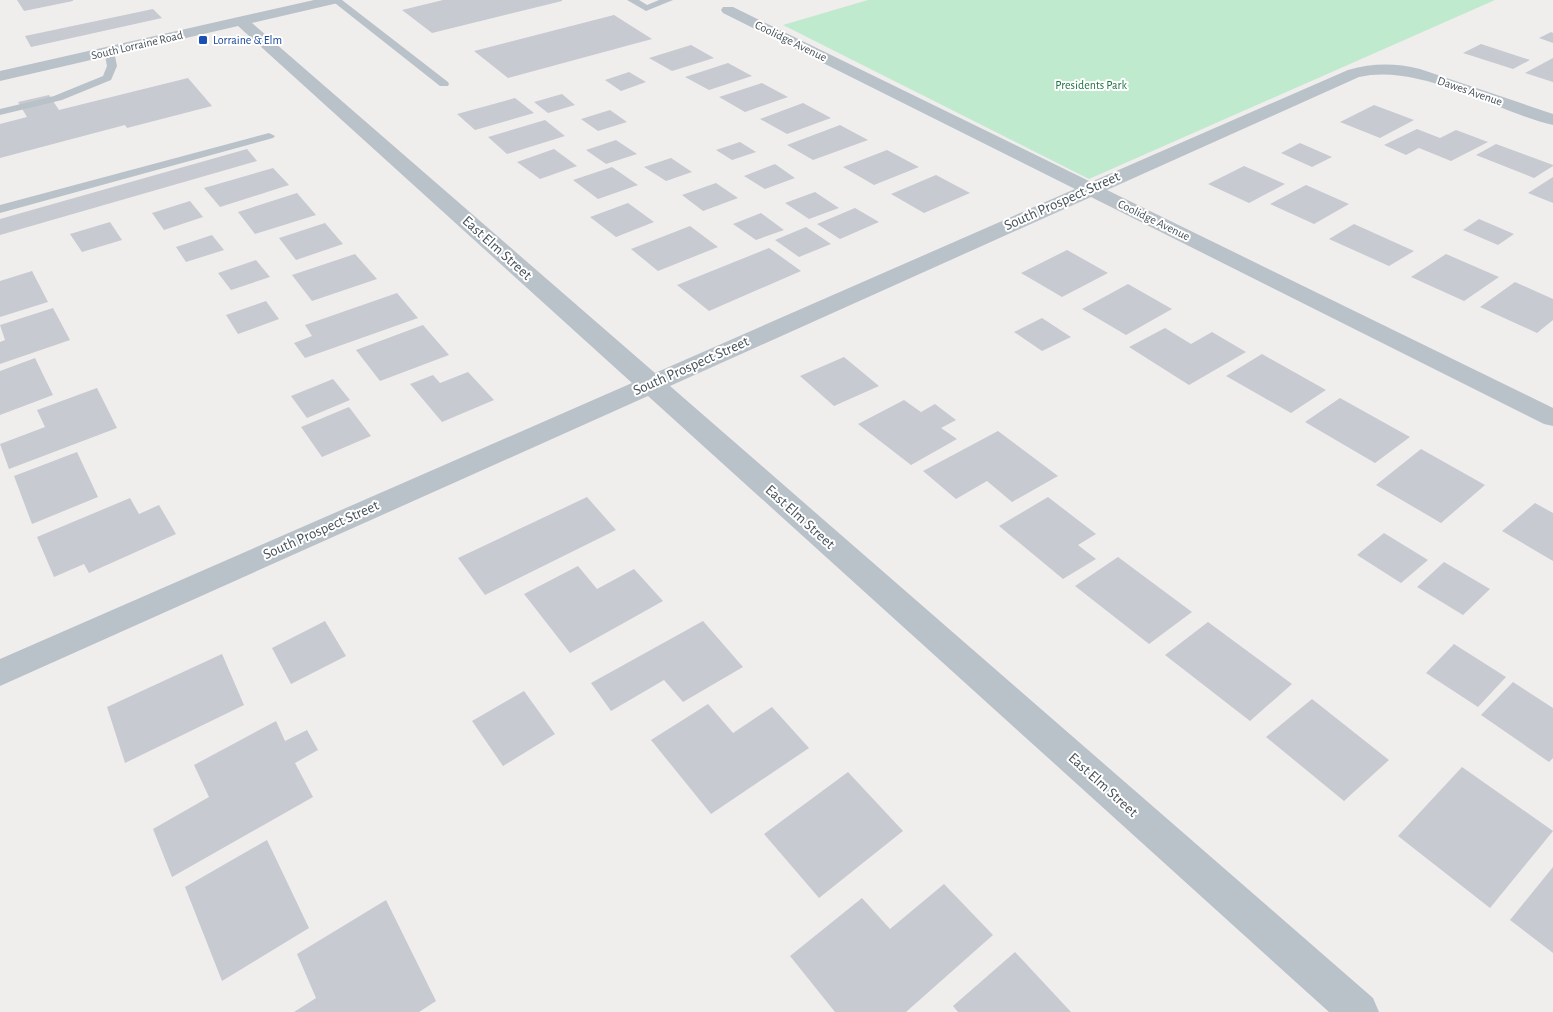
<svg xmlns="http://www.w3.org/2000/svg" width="1553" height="1012" font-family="'Alegreya Sans',sans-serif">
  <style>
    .green { fill: #bfeacd }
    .building { fill: #c7cad0 }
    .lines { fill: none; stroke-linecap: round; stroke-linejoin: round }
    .service { fill: #bac2c9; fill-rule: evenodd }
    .minor { fill: #bac2c9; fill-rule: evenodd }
    .transit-dot { fill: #1a4fb4; stroke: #fff; stroke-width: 2 }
    .labels { text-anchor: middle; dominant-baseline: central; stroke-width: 4; stroke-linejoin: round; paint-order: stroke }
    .far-transit-label { font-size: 12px; fill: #164399; stroke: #fff; text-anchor: start }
    .far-street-label { font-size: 12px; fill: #475159; stroke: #fff }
    .far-park-label { font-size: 12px; fill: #1f7344; stroke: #fff }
    .street-label { font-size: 15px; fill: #475159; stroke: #fff }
  </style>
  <rect width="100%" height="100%" fill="#f0eded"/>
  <path class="green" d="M868 0H1495L1089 179 783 25Z"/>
  <path class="building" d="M17 0H73V1L24 11Z
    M443 0H562V1L432 33 402 10Z
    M153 9 162 18 31 47 25 36Z
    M614 15 652 39 508 78 474 51Z
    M1551 32 1553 33V43L1539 38Z
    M1481 44 1530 60 1513 69 1463 53Z
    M691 45 714 58 672 71 649 58Z
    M1553 58V82L1525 73Z
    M728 63 752 76 709 90 685 77Z
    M629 72 646 82 621 91 605 80Z
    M188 78 212 106 127 128 125 125 0 158V124L27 117 18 102 49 95 59 110Z
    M762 83 788 97 745 112 719 97Z
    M562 94 575 105 548 113 534 102Z
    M515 98 534 113 475 130 457 114Z
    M803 103 831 118 787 134 760 119Z
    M1374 105 1414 120 1380 138 1340 122Z
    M610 110 627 122 598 131 581 119Z
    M545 120 565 136 507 154 488 137Z
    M840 125 868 140 813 160 787 145Z
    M1417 129 1440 138 1456 130 1488 142 1451 161 1419 148 1406 155 1384 145Z
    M616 140 637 154 606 164 586 150Z
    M740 142 756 152 732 160 716 150Z
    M1300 143 1332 157 1312 167 1281 153Z
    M1496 144 1553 165V166L1534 178 1476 155Z
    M247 149 257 161 0 235V219Z
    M554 149 577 166 540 179 517 162Z
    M887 150 919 167 874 185 843 167Z
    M671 158 692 172 666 181 644 167Z
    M775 164 795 178 765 189 744 176Z
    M1244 166 1285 184 1249 203 1208 184Z
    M612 167 638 185 598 199 573 180Z
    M273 168 289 185 220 207 204 188Z
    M936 175 970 193 924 213 891 194Z
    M1553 177V203L1528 193Z
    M716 183 738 198 703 211 682 195Z
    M1306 185 1349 204 1314 224 1270 204Z
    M815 192 839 208 809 219 785 203Z
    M297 193 316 215 255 234 238 212Z
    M190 201 203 217 164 230 152 213Z
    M628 203 654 222 616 237 590 217Z
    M855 208 879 222 840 239 817 224Z
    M761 213 784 230 756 240 733 224Z
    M1479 219 1514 234 1498 245 1463 230Z
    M110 222 122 240 82 252 70 234Z
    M325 223 343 244 296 260 279 238Z
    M1354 224 1414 251 1389 266 1329 239Z
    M690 226 718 247 658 271 631 249Z
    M806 227 831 244 799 257 775 240Z
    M212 235 224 250 186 262 176 247Z
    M769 248 801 271 709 311 677 285Z
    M1067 250 1108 273 1062 297 1021 273Z
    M355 254 377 279 312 301 292 275Z
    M1446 254 1499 277 1464 301 1411 277Z
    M256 260 270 277 231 290 218 273Z
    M32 271 48 302 0 317V281Z
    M1515 282 1553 299V320L1537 333 1480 307Z
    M1128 284 1172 309 1126 335 1082 309Z
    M397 293 418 318 305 358 294 343 312 336 305 325Z
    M266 301 279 319 238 334 226 315Z
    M53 308 70 340 0 364V342L5 340 0 325Z
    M1042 318 1071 337 1042 351 1014 332Z
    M423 325 449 355 380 381 356 350Z
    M1165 328 1191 344 1212 332 1246 352 1189 385 1129 347Z
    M1262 354 1326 390 1291 413 1226 376Z
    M844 357 879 386 834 406 800 376Z
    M35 358 53 395 0 415V371Z
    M468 372 494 400 442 422 410 384 433 375 440 383Z
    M333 379 350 400 307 418 291 396Z
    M97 388 117 428 9 469 0 444 45 427 37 410Z
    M1340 398 1410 437 1375 463 1305 422Z
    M904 400 921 412 935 404 956 420 941 428 957 439 911 465 858 424Z
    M349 407 371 436 322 457 301 427Z
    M998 431 1058 476 1012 502 987 481 956 499 923 471Z
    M1421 449 1485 485 1441 523 1376 485Z
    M77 452 98 497 32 524 14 476Z
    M587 497 616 530 485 595 458 558Z
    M1048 497 1096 534 1078 545 1096 559 1063 579 999 526Z
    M130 498 139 514 159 505 176 534 89 573 84 564 54 577 37 537Z
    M1535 503 1553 513V561L1502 531Z
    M1384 533 1428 560 1401 583 1357 555Z
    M1118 557 1192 612 1149 644 1075 586Z
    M1444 562 1490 589 1463 615 1417 587Z
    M578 566 597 589 634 569 663 601 570 653 524 594Z
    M325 621 346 656 291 684 272 648Z
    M703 621 743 667 683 702 664 680 611 711 591 683Z
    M1208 622 1292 684 1250 721 1165 655Z
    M1454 644 1506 677 1478 707 1426 673Z
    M222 654 244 705 125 763 107 707Z
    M1513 682 1553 708V758L1549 762 1481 715Z
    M524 691 555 734 503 766 472 721Z
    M1312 699 1389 760 1344 801 1266 737Z
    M708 704 733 733 772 707 809 748 711 814 651 740Z
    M276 721 285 741 307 730 318 750 295 763 313 797 172 877 153 829 209 797 194 765Z
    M1462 767 1553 831 1490 908 1398 836Z
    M848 772 903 831 819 898 764 834Z
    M267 840 309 928 222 981 185 887Z
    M1553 867V953L1510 920Z
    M944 884 993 935 906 1012H835L790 956 862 898 890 929Z
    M386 900 436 1001 419 1012H294L316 998 297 954Z
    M1015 952 1071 1012H958L953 1006Z"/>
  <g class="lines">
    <path class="service" d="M331 0H342L448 82 449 84 448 86H440Z
      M627 0H639L647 5 659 0H673L646 11Z
      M109 48 114 51 117 66 111 80 62 100 0 115V109L54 96 103 76 107 66 104 51Z
      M269 133 275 136 273 138 0 213V205Z"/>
    <path class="minor" d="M314 0H340L338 3 252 23 655 373 1075 189 723 13 721 10 723 7H733L1091 182 1348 70C1373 63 1395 63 1420 69L1553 114V125C1494 111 1420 63 1359 77L1107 190 1553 408V426L1544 424 1091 197 670 386 1373 998 1379 1012H1329L648 396 0 686V659L632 383 238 26 0 81V71Z"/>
  </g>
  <rect class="transit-dot" x="198" y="35" width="10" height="10" rx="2.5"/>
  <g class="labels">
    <g class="far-transit-label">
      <text x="213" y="40">Lorraine &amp; Elm</text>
    </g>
    <g class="far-street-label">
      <text transform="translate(791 41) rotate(26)">Coolidge Avenue</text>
      <text transform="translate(137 45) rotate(-13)">South Lorraine Road</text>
      <text transform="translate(1470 91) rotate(19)">Dawes Avenue</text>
      <text transform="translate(1154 220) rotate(26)">Coolidge Avenue</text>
    </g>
    <g class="far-park-label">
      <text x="1091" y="85">Presidents Park</text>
    </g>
    <g class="street-label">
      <text transform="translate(1062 201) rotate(-24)">South Prospect Street</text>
      <text transform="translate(497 248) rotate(42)">East Elm Street</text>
      <text transform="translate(691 366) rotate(-24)">South Prospect Street</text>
      <text transform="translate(800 517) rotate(42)">East Elm Street</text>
      <text transform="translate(321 530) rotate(-24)">South Prospect Street</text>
      <text transform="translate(1103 785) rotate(42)">East Elm Street</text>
    </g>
  </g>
</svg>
